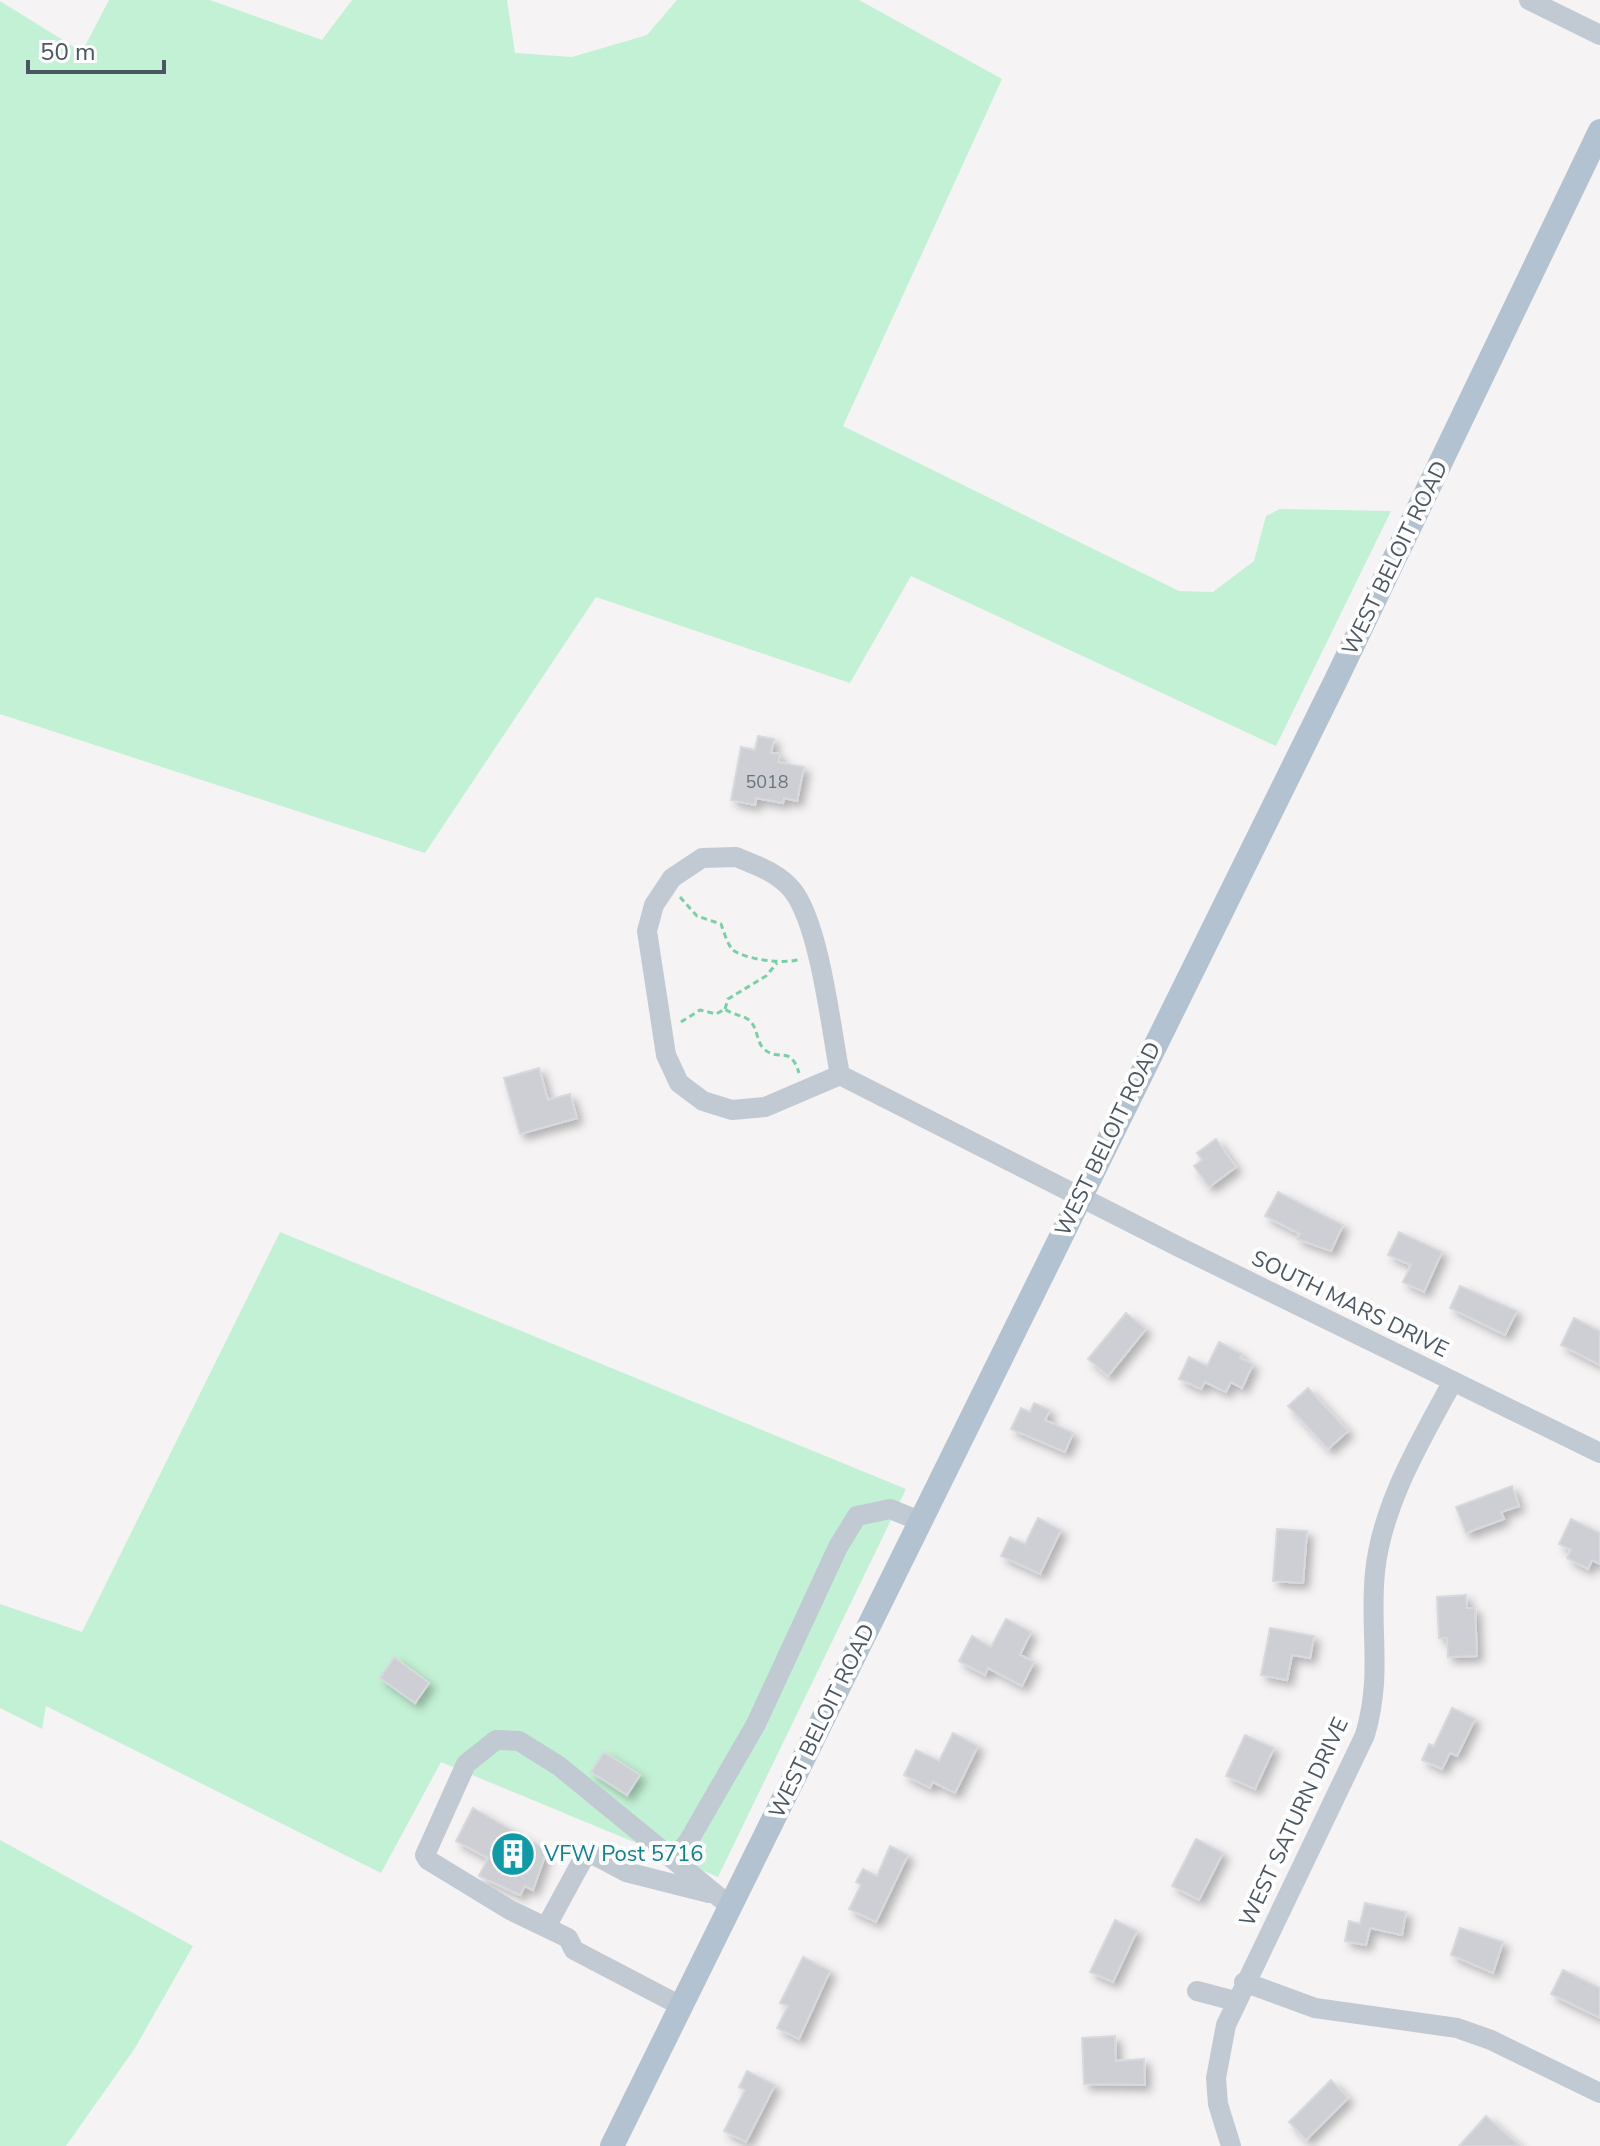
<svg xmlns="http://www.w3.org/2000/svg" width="1600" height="2146" font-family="'Nunito Sans',sans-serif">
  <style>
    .green { fill: #c3f1d5 }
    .building { fill: #cdcfd5; stroke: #d7d9de; stroke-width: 2; filter: url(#shadow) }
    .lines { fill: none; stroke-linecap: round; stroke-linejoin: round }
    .path { stroke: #7ad0a6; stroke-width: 3; stroke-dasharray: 6 4; stroke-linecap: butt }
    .minor { stroke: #c1cad2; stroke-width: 20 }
    .major { stroke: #b3c2d1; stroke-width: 24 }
    .labels { text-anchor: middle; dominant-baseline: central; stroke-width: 8; stroke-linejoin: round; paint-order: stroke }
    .number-label { font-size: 18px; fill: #6b747e }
    .street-label { font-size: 22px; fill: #4a5661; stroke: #fff }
    .culture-label { font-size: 22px; fill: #0d838f; stroke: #fff; text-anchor: start }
  </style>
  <defs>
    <filter id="shadow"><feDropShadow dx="5.5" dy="5.5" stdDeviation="4" flood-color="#0004"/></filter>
  </defs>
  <rect width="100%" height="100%" fill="#f5f3f3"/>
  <path class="green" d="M109 0H210L322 40 352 0H507L515 53 572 57 647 35 677 0H859L1002 79 843 426 1179 591 1213 592 1254 561 1266 516 1280 509 1391 511 1276 746 911 576 850 683 596 597 425 853 0 714V1L82 52Z
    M280 1232 906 1489 718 1877 441 1762 381 1873 46 1706 42 1729 0 1708V1604L82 1632Z
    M0 1840 193 1946 135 2048 66 2146H0Z"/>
  <path class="building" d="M758 736 774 739 771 753 780 754 778 762 804 767 797 801 784 798 783 803 756 798 755 805 731 800 741 747 755 750Z
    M539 1068 548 1100 570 1094 577 1118 520 1134 504 1078Z
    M1216 1139 1236 1167 1209 1187 1194 1166 1202 1160 1197 1153Z
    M1278 1192 1343 1225 1331 1251 1297 1239 1300 1234 1265 1216Z
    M1399 1232 1442 1252 1424 1292 1403 1282 1411 1265 1388 1255Z
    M1460 1286 1517 1311 1505 1335 1450 1308Z
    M1126 1313 1146 1329 1108 1376 1088 1359Z
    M1574 1318 1600 1331V1365L1561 1345Z
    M1219 1342 1242 1354 1240 1358 1253 1364 1242 1388 1231 1382 1226 1392 1205 1382 1201 1389 1179 1379 1189 1357 1207 1366Z
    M1308 1388 1348 1431 1328 1449 1288 1406Z
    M1034 1403 1050 1410 1045 1420 1073 1433 1065 1452 1011 1429 1021 1408 1030 1412Z
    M1512 1486 1519 1506 1501 1512 1504 1519 1466 1533 1456 1507Z
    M1038 1518 1061 1530 1040 1574 1001 1556 1010 1537 1025 1544Z
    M1571 1519 1600 1533V1564L1592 1560 1588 1569 1567 1558 1571 1550 1559 1544Z
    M1277 1529 1307 1531 1303 1583 1273 1581Z
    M1466 1595 1467 1608H1475L1477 1656 1448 1657 1447 1638H1439L1437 1597Z
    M1006 1619 1031 1632 1020 1655 1034 1662 1022 1686 988 1668 985 1675 959 1661 972 1636 991 1647Z
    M1270 1628 1314 1636 1310 1658 1292 1655 1287 1680 1261 1675Z
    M394 1657 429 1683 415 1703 380 1678Z
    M1452 1708 1475 1719 1457 1756 1450 1753 1442 1769 1422 1760 1429 1744 1434 1746Z
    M953 1733 978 1746 955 1793 933 1782 930 1788 904 1775 916 1750 939 1761Z
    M1245 1735 1274 1748 1255 1789 1226 1776Z
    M604 1752 640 1775 627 1795 591 1772Z
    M473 1808 547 1850 533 1890 525 1886 520 1895 479 1876 488 1858 456 1841Z
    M1196 1839 1223 1853 1199 1900 1172 1886Z
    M890 1846 908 1855 876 1922 849 1909 861 1885 856 1882 863 1869 877 1876Z
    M1365 1903 1406 1912 1402 1935 1370 1928 1366 1945 1345 1941 1349 1921 1360 1924Z
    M1115 1920 1137 1931 1113 1982 1090 1972Z
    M1460 1928 1503 1942 1493 1973 1451 1955Z
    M803 1957 830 1971 799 2039 777 2028 788 2006 780 2003Z
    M1563 1970 1600 1988V2018L1551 1994Z
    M1115 2036 1116 2061 1144 2059 1145 2085 1084 2084 1082 2038Z
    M747 2071 775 2085 746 2142 724 2131 745 2090 739 2087Z
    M1331 2080 1348 2098 1306 2140 1289 2122Z
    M1486 2116 1520 2146H1459Z"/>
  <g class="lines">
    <path class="path" d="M680 897 697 916 721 924C724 932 727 943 732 949 741 959 790 966 801 958
      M725 1009 728 999 766 976 777 963
      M681 1022 700 1010 716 1014 725 1009C733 1015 742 1015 749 1020 758 1027 756 1042 764 1049 780 1063 790 1044 799 1073"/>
    <path class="minor" d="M1529 0 1600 35
      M736 857C756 865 779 873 793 891 820 926 831 1029 840 1075L765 1107 732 1110 703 1101 679 1083 666 1055 647 931 654 905 672 878 702 858Z
      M840 1075 1181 1248 1600 1453
      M673 1859 688 1842 756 1724 838 1547 857 1516 890 1509 920 1521
      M546 1927 583 1859 592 1854 626 1872 709 1893
      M1244 1982 1315 2008 1457 2028 1491 2040 1600 2093
      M1197 1991 1235 2001
      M681 2006 574 1950 568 1938 510 1910 428 1860 425 1855 466 1764 496 1740 519 1741 559 1766 730 1906
      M1231 2146 1218 2104 1216 2078 1226 2025 1365 1735C1383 1674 1369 1630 1375 1572 1382 1504 1421 1440 1453 1381"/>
    <path class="major" d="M612 2146 1336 680 1600 131"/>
  </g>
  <defs>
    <g id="building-disc" transform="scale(2.3)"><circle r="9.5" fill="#0f9aa8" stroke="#fff"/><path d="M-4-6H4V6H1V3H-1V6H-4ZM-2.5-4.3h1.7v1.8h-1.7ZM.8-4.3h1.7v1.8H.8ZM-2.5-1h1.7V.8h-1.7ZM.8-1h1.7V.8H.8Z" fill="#fff"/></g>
  </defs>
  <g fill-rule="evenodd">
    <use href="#building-disc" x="513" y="1854"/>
  </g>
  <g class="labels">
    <g class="number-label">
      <text x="767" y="782">5018</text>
    </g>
    <g class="street-label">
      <text transform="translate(1395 558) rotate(-64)">WEST BELOIT ROAD</text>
      <text transform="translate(1108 1139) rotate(-64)">WEST BELOIT ROAD</text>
      <text transform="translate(1350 1304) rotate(26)">SOUTH MARS DRIVE</text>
      <text transform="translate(822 1721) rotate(-64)">WEST BELOIT ROAD</text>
      <text transform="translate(1294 1822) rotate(-65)">WEST SATURN DRIVE</text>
    </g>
    <g class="culture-label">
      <text x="544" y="1854">VFW Post 5716</text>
    </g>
  </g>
  <path d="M28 60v12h136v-12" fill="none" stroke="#4a5661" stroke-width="4"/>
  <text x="40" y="60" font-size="24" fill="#4a5661" stroke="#ffffff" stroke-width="6" paint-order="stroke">50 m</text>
</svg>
